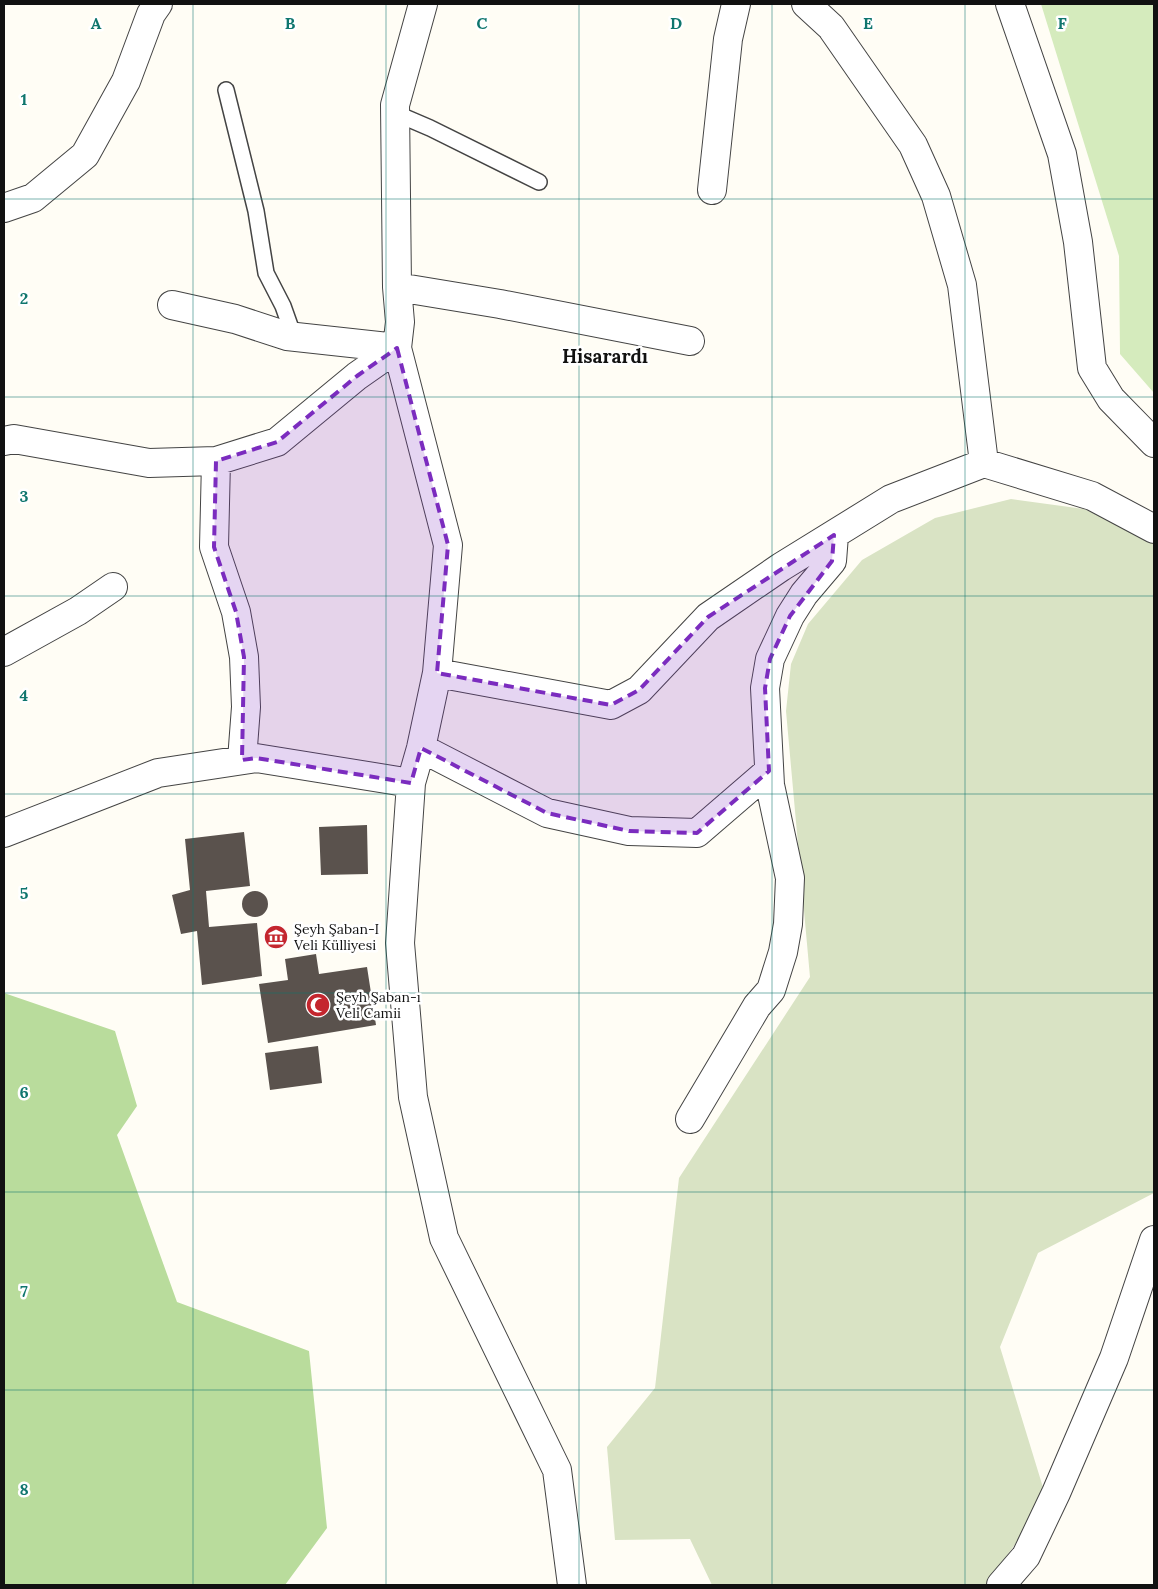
<svg xmlns="http://www.w3.org/2000/svg" width="1158" height="1589" font-family="Lora,serif">
  <style>
    .green { fill: #d5ebbd }
    .forest { fill: #b9dc9c }
    .cemetery { fill: #d9e3c4 }
    .building { fill: #5a524d }
    .lines { fill: none; stroke-linecap: round; stroke-linejoin: round }
    .service-casing { stroke: #444; stroke-width: 18 }
    .minor-casing { stroke: #444; stroke-width: 30 }
    .service { stroke: #fff; stroke-width: 15 }
    .minor { stroke: #fff; stroke-width: 28 }
    .marked { fill: #7b2cbf; fill-opacity: 0.2; stroke: #7b2cbf; stroke-width: 4; stroke-dasharray: 10 6; stroke-linejoin: round }
    .grid { fill: none; stroke: #0f766e; stroke-width: 1; stroke-opacity: 0.55 }
    .labels { text-anchor: middle; dominant-baseline: central; stroke-width: 5; stroke-linejoin: round; paint-order: stroke }
    .poi-label { font-size: 14px; fill: #111; stroke: #fff; text-anchor: start }
    .district-label { font-size: 19px; font-weight: bold; fill: #111; stroke: #fff }
    .grid-label { font-size: 16px; text-anchor: middle; font-weight: bold; fill: #0f766e; stroke: #fff; stroke-width: 5; stroke-linejoin: round; paint-order: stroke }
  </style>
  <rect width="100%" height="100%" fill="#fffdf5"/>
  <path class="green" d="M1041 4H1154V393L1120 354 1119 256Z"/>
  <path class="forest" d="M4 993 115 1031 137 1106 117 1135 177 1302 309 1351 327 1528 285 1585H4Z"/>
  <path class="cemetery" d="M1011 499 1084 509 1154 542V1193L1038 1253 1000 1347 1045 1494 1018 1540 986 1585H712L690 1539 615 1540 607 1447 655 1388 679 1178 810 977 786 711 791 664 808 624 862 560 935 518Z"/>
  <path class="building" d="M367 825 368 874 321 875 319 827Z
    M244 832 250 886 206 891 209 927 257 923 262 976 202 985 197 931 181 934 172 895 190 890 185 839Z
    M242 904a13 13 0 1 1 26 0a13 13 0 1 1-26 0Z
    M316 954 319 974 367 967 376 1025 268 1043 259 984 288 980 285 959Z
    M318 1046 322 1083 270 1090 265 1053Z"/>
  <g class="lines">
    <g class="service-casing">
      <path id="service" d="M226 90 256 211 266 273 283 306 294 337
        M395 113 430 128 539 182"/>
    </g>
    <g class="minor-casing">
      <path id="minor" d="M423 4 395 105 397 287 400 322 397 348 448 545 437 673 421 748 411 783 400 943 413 1097 444 1238 557 1470 572 1585
        M806 4 831 27 913 145 936 196 962 285 984 463
        M1010 4 1062 154 1078 242 1092 368 1111 399 1154 443
        M712 190 728 39 736 4
        M4 208 33 198 85 155 126 81 151 14 158 4
        M397 287 500 304 690 341
        M172 305 235 319 287 336 397 348
        M4 441 14 439 149 463 216 461 277 442 357 376 397 348
        M216 461 214 547 236 612 244 657 246 707 242 760
        M4 652 78 611 113 587
        M437 673 611 705 639 690 708 617 781 567 891 499 984 463 1092 496 1154 529
        M421 748 547 813 629 831 697 833 769 771
        M4 833 158 773 256 758 411 783
        M690 1119 757 1006 771 990 783 952 788 924 790 878 770 785 765 688 770 659 790 616 804 594 832 561 834 535
        M1001 1585 1026 1556 1056 1493 1114 1358 1154 1240"/>
    </g>
    <use href="#service" class="service"/>
    <use href="#minor" class="minor"/>
  </g>
  <path class="marked" d="M397 348 448 545 437 673 611 705 639 690 708 617 834 535 832 561 790 616 770 659 765 688 769 771 697 833 629 831 547 813 421 748 411 783 256 758 242 760 244 657 236 612 214 547 216 461 277 442 357 376Z"/>
  <path class="grid" d="M193 4V1585M386 4V1585M579 4V1585M772 4V1585M965 4V1585M4 199H1154M4 397H1154M4 596H1154M4 794H1154M4 993H1154M4 1192H1154M4 1390H1154"/>
  <defs>
    <g id="museum-disc" transform="scale(1.25)"><circle r="9.5" fill="#c4262e" stroke="#fff"/><path d="M0-6L6-3V-2H-6V-3ZM-5-1h2V3h-2ZM-1-1h2V3h-2ZM3-1h2V3H3ZM-6 4H6V6H-6Z" fill="#fff"/></g>
    <g id="mosque-disc" transform="scale(1.25)"><circle r="9.5" fill="#c4262e" stroke="#fff"/><path d="M3.5-4.9A6 6 0 1 0 3.5 4.9A5 5 0 1 1 3.5-4.9Z" fill="#fff"/></g>
  </defs>
  <g fill-rule="evenodd">
    <use href="#museum-disc" x="276" y="937"/>
    <use href="#mosque-disc" x="318" y="1005"/>
  </g>
  <g class="labels">
    <g class="poi-label">
      <text x="294" y="929">Şeyh Şaban-I<tspan x="294" dy="16">Veli Külliyesi</tspan></text>
      <text x="336" y="997">Şeyh Şaban-ı<tspan x="336" dy="16">Veli Camii</tspan></text>
    </g>
    <g class="district-label">
      <text x="605" y="356">Hisarardı</text>
    </g>
  </g>
  <g class="grid-label">
    <text x="96" y="29">A</text>
    <text x="290" y="29">B</text>
    <text x="482" y="29">C</text>
    <text x="676" y="29">D</text>
    <text x="868" y="29">E</text>
    <text x="1062" y="29">F</text>
    <text x="24" y="105">1</text>
    <text x="24" y="304">2</text>
    <text x="24" y="502">3</text>
    <text x="24" y="701">4</text>
    <text x="24" y="899">5</text>
    <text x="24" y="1098">6</text>
    <text x="24" y="1297">7</text>
    <text x="24" y="1495">8</text>
  </g>
  <rect width="1158" height="1589" fill="none" stroke="#111111" stroke-width="10"/>
</svg>
